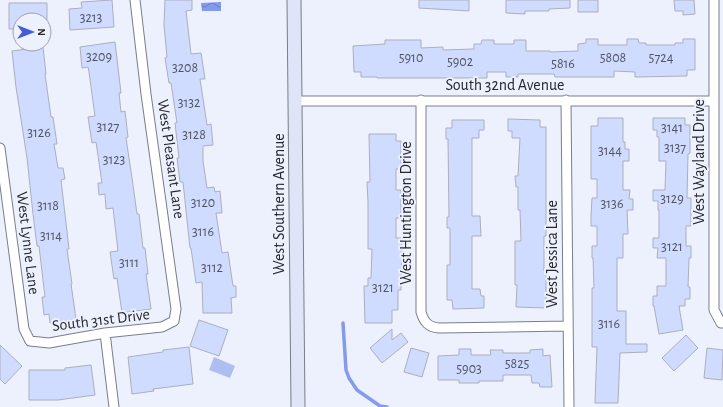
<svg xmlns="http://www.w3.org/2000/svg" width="723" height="407" font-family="'Alegreya Sans',sans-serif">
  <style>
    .green { fill: #aebef1 }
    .water { fill: url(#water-waves) }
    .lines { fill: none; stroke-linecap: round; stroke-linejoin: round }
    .stream { stroke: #839bed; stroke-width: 3.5 }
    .building { fill: #d0dcff; stroke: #abafbd }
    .street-casing { stroke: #797e8a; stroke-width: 11 }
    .secondary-casing { stroke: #797e8a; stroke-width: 15 }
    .street { stroke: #fff; stroke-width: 9 }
    .secondary { stroke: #dfe4f7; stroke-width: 13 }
    .labels { text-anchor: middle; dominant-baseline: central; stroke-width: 4; stroke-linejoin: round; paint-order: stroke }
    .number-label { font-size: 14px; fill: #505562 }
    .street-label { font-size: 16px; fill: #26282d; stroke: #edf1fd }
  </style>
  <defs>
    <pattern id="water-waves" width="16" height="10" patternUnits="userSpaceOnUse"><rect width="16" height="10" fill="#839bed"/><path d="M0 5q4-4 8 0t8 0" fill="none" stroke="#6b7ec0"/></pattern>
  </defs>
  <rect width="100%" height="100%" fill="#edf1fd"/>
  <path class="green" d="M214 357 235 366 230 378 209 370Z"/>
  <path class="water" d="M221 2V11H202L201 3Z"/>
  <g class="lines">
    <path class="stream" d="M343 323 346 370 349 378 357 390 380 406 387 407"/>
  </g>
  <path class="building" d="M112 0 114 27 70 30 69 9 82 8 81 2Z
    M165 0H192V10L186 11 191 54 201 53 205 79H200L207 125 211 124 213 145 203 146V161L207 188 214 187 215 192 220 191 222 213H216L222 253 228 252 233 286H236V297L231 298 232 313H203L202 282 196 283 191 248H190L183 182H180L177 158H179L175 123H177L171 83H169L165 58 167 57 164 25Z
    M419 0H469V11L419 8Z
    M506 0H570V8L549 9V11H525V14L506 13Z
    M578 0H598V12H578Z
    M674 0H694L695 14 683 15V11H675Z
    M9 3H47V20H20V29H9Z
    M586 39H598V45H627V39H638L639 43H646V45H675V43H683V39H695V70H687V76L635 77V72L614 71V77H555L554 74H518V77H506V72H487V78H377V77H361V72H354L353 46 385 44V40H421V48L443 47V50L474 49V44H481L482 40H494V44H514V40H526V51H550V52L578 51V44L586 43Z
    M115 42 121 93H119L121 112 125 111 128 137 126 138 132 178 137 214H139L143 248H145L148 274H146L151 309 122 313 117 278 114 279 110 252 118 251 113 208 106 209 105 194 99 195 98 183H102L96 142 92 143 88 117 95 116 89 72 88 67 82 68 80 47Z
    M43 47 46 74H45L51 117H53L57 144H54L58 168H63L65 179 61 180 69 249H67L72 284H71L76 319 50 323 49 314 44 315 42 297H45L39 246H37L33 214 27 158 16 87 12 51Z
    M598 118H623V142H625V149H629V161H623V190H630L629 199H633V210H627L628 234H623V258H617V311H626V344H647V352L620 353 618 403H595L597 347H592V288H594L593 258H592V246H597V226H591V215L592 198H597V179H591V126H598Z
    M653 118H685V125H690V153L688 154 687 198H691V226H686V246H691V258H689L688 287H690V299H685V306H679L683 330 659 334 654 306H653V296H657V286H666V258H657L658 248H653V238H659V210H658V201H653V190H665L666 161H659V137H657V130H653Z
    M508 119 540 120V127H546V236H544V271H546V308L516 307 517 285H515V241H521L520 210H518V187H516L515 176H518L520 138H512V131H508Z
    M452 120H484V130H479V138H472V216H480L481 236H472V289H480L481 296H484V308L453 309 452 300H447V265H450V228H447V217H449L448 139H446V128H452Z
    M369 134H396V141H401V169H396V190H401V218H396V238H402L401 290H398V310H392V323H365L364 286H368V278H371L372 249H368V202L367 182H370Z
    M199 320 228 330 219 356 190 346Z
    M392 329V340L401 333 408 342 382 363 370 348Z
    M686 335 698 348 674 371 662 358Z
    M0 345 22 366 5 384 0 379Z
    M189 347 193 384 153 389 154 391 132 394 128 357 163 352V350Z
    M411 348 429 353 422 377 404 372Z
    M707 348 723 350 722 380 704 378Z
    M459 349H471V355H491L490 350H503V353H530V350L543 349V356L550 355 552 387H540L539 383H532L531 375H503V381H479V383H459V380H438V356L459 355Z
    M91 365 95 395 58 400H29V370H65V368Z"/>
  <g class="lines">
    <g class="street-casing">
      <path id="street" d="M714 0V310L721 323H723
        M421 100V312C424 322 428 327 439 328L568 326
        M566 100 569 407
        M295 101H714
        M0 148 24 329 30 341 49 343 105 333 162 327 174 321 176 309 146 94 135 0
        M105 333 114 407"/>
    </g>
    <g class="secondary-casing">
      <path id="secondary" d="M294 0 298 407"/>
    </g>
    <use href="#street" class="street"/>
    <use href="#secondary" class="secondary"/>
  </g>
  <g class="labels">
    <g class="number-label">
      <text x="91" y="18">3213</text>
      <text x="99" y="57">3209</text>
      <text x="411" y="58">5910</text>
      <text x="613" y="58">5808</text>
      <text x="661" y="58">5724</text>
      <text x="460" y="62">5902</text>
      <text x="563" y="64">5816</text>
      <text x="185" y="68">3208</text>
      <text x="189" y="103">3132</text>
      <text x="108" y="127">3127</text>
      <text x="672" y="128">3141</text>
      <text x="39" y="133">3126</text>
      <text x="194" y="135">3128</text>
      <text x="675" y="148">3137</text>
      <text x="610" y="151">3144</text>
      <text x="114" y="160">3123</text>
      <text x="672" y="199">3129</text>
      <text x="203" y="203">3120</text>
      <text x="612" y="204">3136</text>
      <text x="48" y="206">3118</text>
      <text x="203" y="232">3116</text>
      <text x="51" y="236">3114</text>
      <text x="672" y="247">3121</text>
      <text x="129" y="263">3111</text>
      <text x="212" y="268">3112</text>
      <text x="383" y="288">3121</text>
      <text x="609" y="324">3116</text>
      <text x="517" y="364">5825</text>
      <text x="469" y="369">5903</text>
    </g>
    <g class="street-label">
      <text x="505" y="85">South 32nd Avenue</text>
      <text transform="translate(171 159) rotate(82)">West Pleasant Lane</text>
      <text transform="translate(699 162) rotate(-90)">West Wayland Drive</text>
      <text transform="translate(279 204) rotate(-90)">West Southern Avenue</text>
      <text transform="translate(406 213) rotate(-90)">West Huntington Drive</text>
      <text transform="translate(28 243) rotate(83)">West Lynne Lane</text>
      <text transform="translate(552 254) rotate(-90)">West Jessica Lane</text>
      <text transform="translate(101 320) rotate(-7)">South 31st Drive</text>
    </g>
  </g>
  <g transform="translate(32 32) rotate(90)"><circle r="19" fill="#edf1fd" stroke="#9da1aa"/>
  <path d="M0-3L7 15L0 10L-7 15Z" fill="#465cd0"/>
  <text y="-6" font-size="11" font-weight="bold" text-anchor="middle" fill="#26282d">N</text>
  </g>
</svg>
